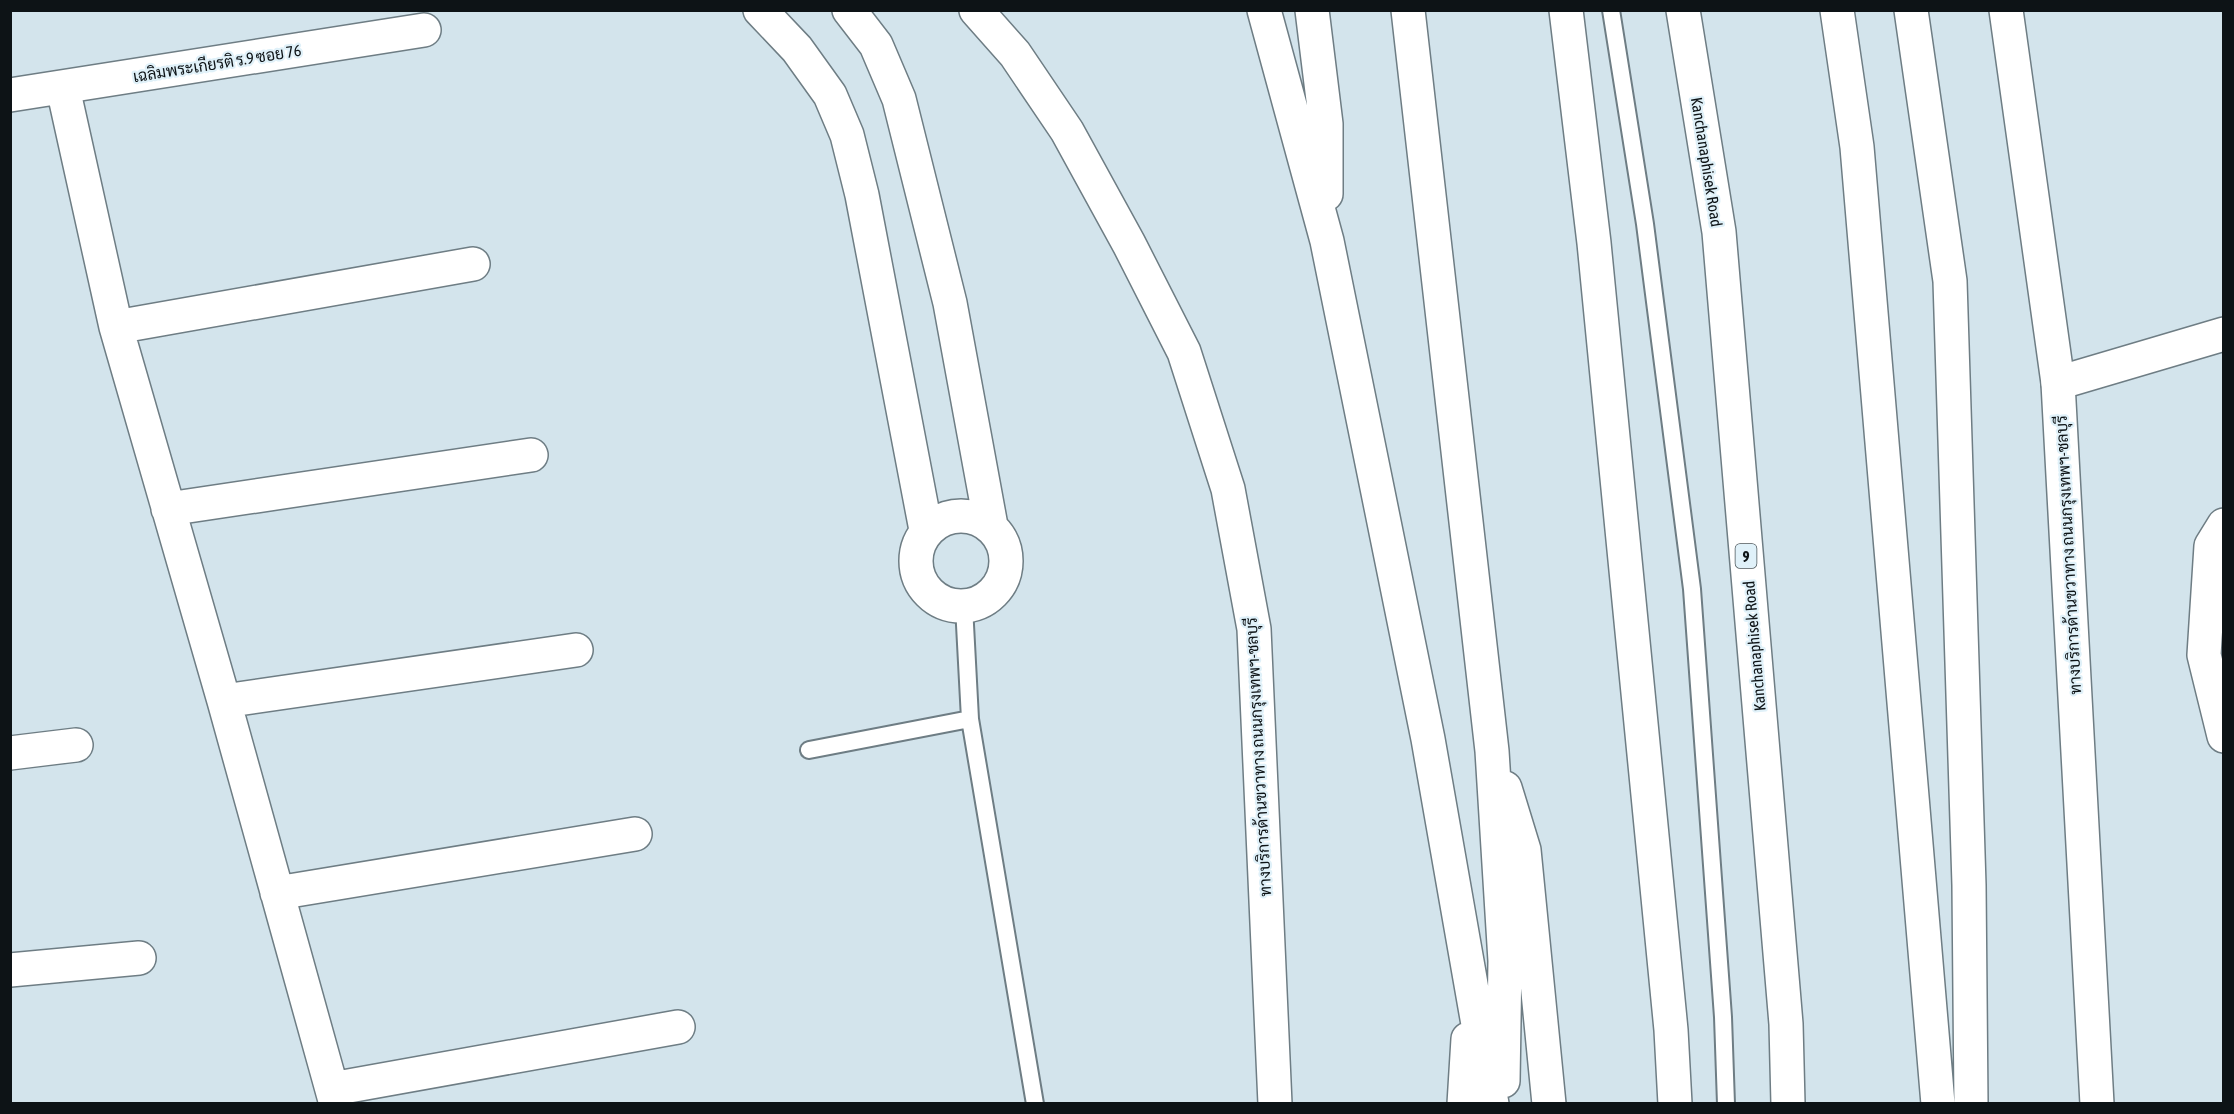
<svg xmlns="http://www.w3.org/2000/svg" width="2234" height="1114" font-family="'Asap Condensed',Sarabun,sans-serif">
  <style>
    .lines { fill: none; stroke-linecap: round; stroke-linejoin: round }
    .lane-casing { stroke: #6e7d84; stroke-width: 20 }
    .street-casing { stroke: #6e7d84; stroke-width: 36 }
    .secondary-casing { stroke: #6e7d84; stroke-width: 36 }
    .highway-casing { stroke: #6e7d84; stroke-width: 36 }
    .lane { stroke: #fff; stroke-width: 16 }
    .street { stroke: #fff; stroke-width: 33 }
    .secondary { stroke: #fff; stroke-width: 33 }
    .highway { stroke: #fff; stroke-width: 33 }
    .labels { text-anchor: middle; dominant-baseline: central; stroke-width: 4.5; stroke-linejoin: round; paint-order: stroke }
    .shield { fill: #e0f1f9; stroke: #4c565a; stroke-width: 1.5 }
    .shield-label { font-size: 15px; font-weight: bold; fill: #0d1316 }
    .street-label { font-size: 16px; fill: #0d1316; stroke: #e0f1f9 }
  </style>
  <rect width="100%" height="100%" fill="#d3e4ec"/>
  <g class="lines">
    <g class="lane-casing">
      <path id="lane" d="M1611 10 1645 224 1692 589 1723 1017 1726 1104
        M964 606 970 719 1035 1104
        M809 750 970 719"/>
    </g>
    <g class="street-casing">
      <path id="street" d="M760 10 797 49 830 95 847 135 862 195 926 530
        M849 10 876 45 899 99 950 303 991 526
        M63 88 116 327 224 701 336 1104
        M10 95 424 30
        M116 327 473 264
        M2058 383 2224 334
        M168 509 531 455
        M916 561a45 45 0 1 1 90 0a45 45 0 1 1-90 0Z
        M2224 525 2211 546 2204 655 2224 736
        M224 701 576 650
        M10 753 76 745
        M277 893 635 834
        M10 970 139 958
        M332 1089 678 1027"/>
    </g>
    <g class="secondary-casing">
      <path id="secondary" d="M976 10 1015 54 1067 131 1129 244 1184 352 1228 489 1254 629 1275 1104
        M2006 10 2058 383 2097 1104"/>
    </g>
    <g class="highway-casing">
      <path id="highway" d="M1264 10 1327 241 1428 739 1492 1104
        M1312 10 1326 124V194
        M1408 10 1492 751 1505 961 1503 1081
        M1566 10 1594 243 1671 1030 1675 1104
        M1683 10 1719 232 1786 1024 1788 1104
        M1837 10 1857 147 1938 1104
        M1911 10 1950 281 1969 885 1971 1104
        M1505 788 1524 850 1549 1104
        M1464 1104 1468 1039"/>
    </g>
    <use href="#lane" class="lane"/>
    <use href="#street" class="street"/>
    <use href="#secondary" class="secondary"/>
    <use href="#highway" class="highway"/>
  </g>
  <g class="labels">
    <rect class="shield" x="1735.5" y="544" width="21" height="24" rx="4.5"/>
    <g class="shield-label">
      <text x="1746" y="556">9</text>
    </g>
    <g class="street-label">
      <text transform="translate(217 63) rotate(-9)">เฉลิมพระเกียรติ ร.9 ซอย 76</text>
      <text transform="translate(1707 162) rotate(81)">Kanchanaphisek Road</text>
      <text transform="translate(2068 555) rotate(-93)">ทางบริการด้านขวาทาง ถนนกรุงเทพฯ-ชลบุรี</text>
      <text transform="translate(1754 646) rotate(-95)">Kanchanaphisek Road</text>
      <text transform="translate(1258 757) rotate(-93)">ทางบริการด้านขวาทาง ถนนกรุงเทพฯ-ชลบุรี</text>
    </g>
  </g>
  <rect width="2234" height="1114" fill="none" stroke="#0d1316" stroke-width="24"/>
</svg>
